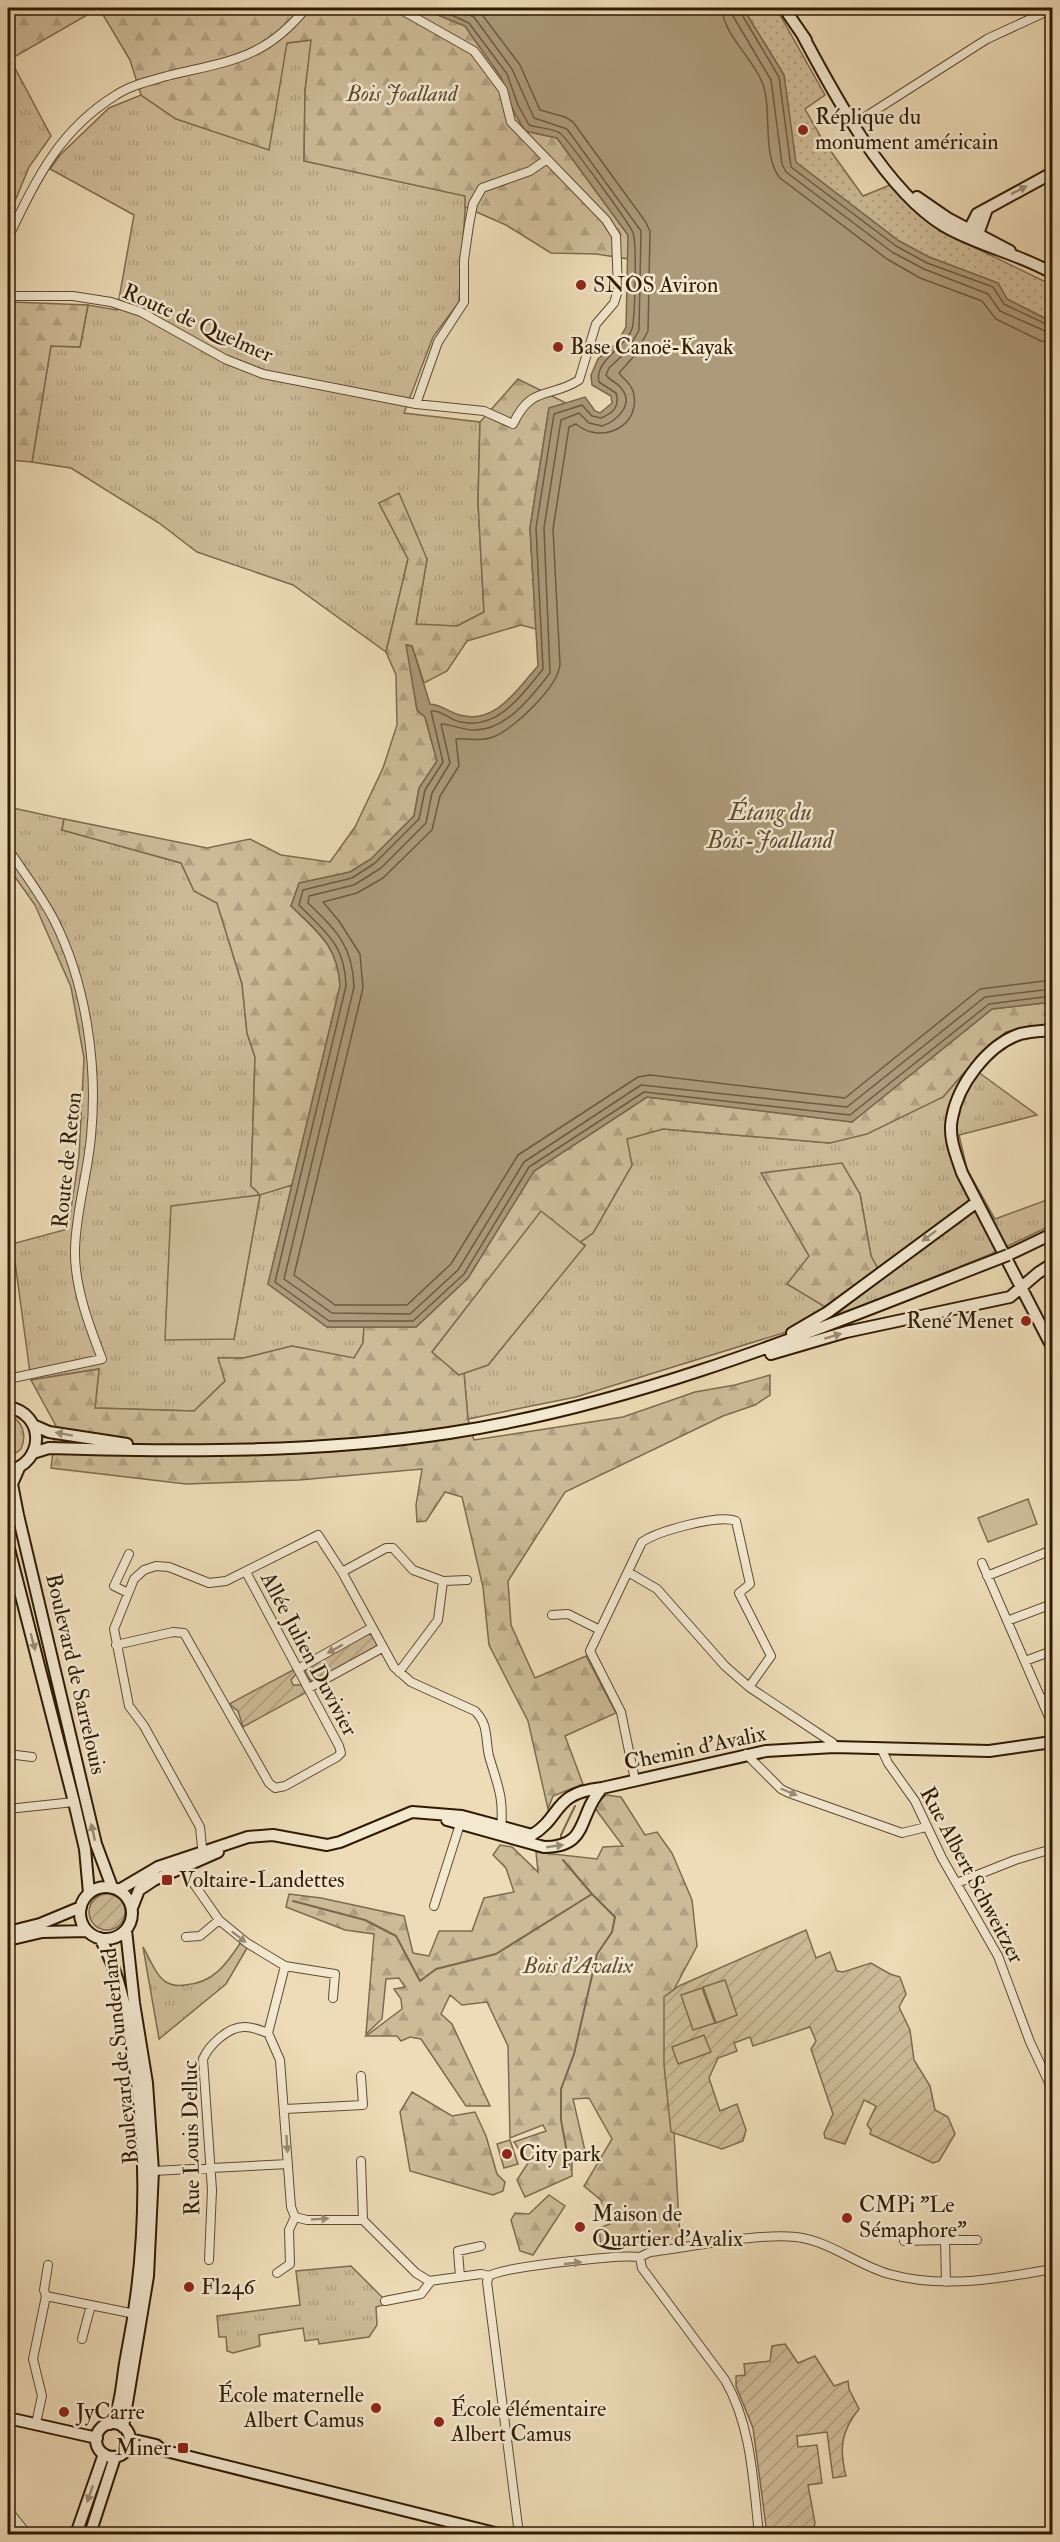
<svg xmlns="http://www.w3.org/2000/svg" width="1060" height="2542" font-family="'IM FELL Double Pica',serif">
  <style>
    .grass { fill: url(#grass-tufts); stroke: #7e6b4e; stroke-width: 1.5; fill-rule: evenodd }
    .forest { fill: url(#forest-firs); stroke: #7e6b4e; stroke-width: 1.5 }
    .park { fill: url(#park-dots); stroke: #7e6b4e; stroke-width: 1.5 }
    .garden { fill: url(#garden-furrows); stroke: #7e6b4e; stroke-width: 1.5 }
    .pitch { fill: #cdbb98; stroke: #7e6b4e; stroke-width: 1.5 }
    .water { fill: #ac9a7a; stroke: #7a674a; stroke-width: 1.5 }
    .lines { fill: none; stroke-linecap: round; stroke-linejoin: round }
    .shore { stroke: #6e5a3e; stroke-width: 1.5 }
    .stream { stroke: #7a674a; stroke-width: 2 }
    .street-casing { stroke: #5e4b30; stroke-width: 10 }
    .secondary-casing { stroke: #2f1b03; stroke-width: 14 }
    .street { stroke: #f3e8d0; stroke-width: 8 }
    .secondary { stroke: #f3e8d0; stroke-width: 10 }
    .secondary-bridge-casing { stroke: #2f1b03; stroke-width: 14; stroke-linecap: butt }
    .secondary-bridge { stroke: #f3e8d0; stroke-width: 10 }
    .oneway { fill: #9b8c74 }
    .poi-dot { fill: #8f2418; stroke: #f3e8d0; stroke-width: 2 }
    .labels { text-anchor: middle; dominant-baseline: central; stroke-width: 5; stroke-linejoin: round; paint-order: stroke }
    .park-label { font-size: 22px; font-style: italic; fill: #5e4b30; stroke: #f3e8d0 }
    .poi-label { font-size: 22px; fill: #2f1b03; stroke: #f3e8d0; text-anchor: start }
    .street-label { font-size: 22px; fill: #2f1b03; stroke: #f3e8d0 }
    .water-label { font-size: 24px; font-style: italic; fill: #614e33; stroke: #f3e8d0 }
  </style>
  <defs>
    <pattern id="grass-tufts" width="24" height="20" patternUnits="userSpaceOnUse" patternTransform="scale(1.5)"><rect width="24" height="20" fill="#cdbb98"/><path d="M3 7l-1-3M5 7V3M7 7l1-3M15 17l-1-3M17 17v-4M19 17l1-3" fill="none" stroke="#b0a081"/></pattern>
    <pattern id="forest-firs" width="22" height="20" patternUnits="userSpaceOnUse" patternTransform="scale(1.5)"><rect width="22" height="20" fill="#cdbb98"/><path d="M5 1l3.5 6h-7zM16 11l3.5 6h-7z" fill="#b0a081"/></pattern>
    <pattern id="park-dots" width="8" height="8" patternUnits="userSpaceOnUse" patternTransform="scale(1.5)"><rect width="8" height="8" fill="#cdbb98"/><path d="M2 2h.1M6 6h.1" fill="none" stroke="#b0a081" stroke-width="1.8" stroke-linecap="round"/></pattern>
    <pattern id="garden-furrows" width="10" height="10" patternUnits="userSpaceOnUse" patternTransform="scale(1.5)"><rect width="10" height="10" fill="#cdbb98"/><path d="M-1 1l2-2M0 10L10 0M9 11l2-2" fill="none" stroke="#b0a081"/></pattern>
  </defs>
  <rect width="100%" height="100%" fill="#eddcb7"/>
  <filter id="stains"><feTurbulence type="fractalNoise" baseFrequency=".00333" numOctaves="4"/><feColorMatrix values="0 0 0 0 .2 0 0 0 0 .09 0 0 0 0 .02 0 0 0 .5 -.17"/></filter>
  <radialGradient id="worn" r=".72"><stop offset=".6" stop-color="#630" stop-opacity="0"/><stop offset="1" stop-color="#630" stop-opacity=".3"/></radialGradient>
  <path class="grass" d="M312 40 305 91 304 161 466 196 459 302 433 337 404 413 480 422 478 502 484 612 457 626 416 625 427 559 379 503 408 559 386 652 293 585 197 552 159 523 71 468 32 462 51 346 80 347 88 305 117 310 134 215 50 169 60 155 109 108 141 95 176 119 281 68 287 43Z
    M8 55 51 136 29 167 8 218Z
    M8 807 64 819 62 830 181 863 194 891 217 903 242 984 247 1033 255 1057 251 1186 261 1194 292 1185 268 1284 327 1327H364L363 1343 354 1359 292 1346 244 1358H219L225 1381 194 1411 95 1408 99 1369 31 1380 15 1262 8 1264V1245L68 1229 79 1156 84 1058 71 987 35 905 8 867ZM260 1195 234 1339 171 1207Z
    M970 1066 1037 1115 959 1135 967 1169 995 1219 1052 1198V1225L991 1254 838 1316 576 1397 468 1419 464 1373 488 1365 585 1245 580 1242 593 1233 632 1165 626 1139 663 1129 830 1143 943 1097ZM860 1194 871 1256 881 1276 787 1284Z
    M8 1415C23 1420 27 1435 21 1449L8 1459Z
    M241 1942 247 1948 226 1984 159 2039 143 1947C149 1957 156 1976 166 1982 171 1985 179 1986 185 1985 213 1983 226 1965 241 1942Z
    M351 2266 382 2297 383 2305 376 2307 377 2325 369 2337 319 2344 318 2339 305 2341 303 2328 259 2335 260 2346 233 2353 227 2351 226 2337H219L217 2316 300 2305 296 2271Z"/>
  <path class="forest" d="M8 8H421L465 26 501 77 512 108 525 131 557 138 628 235 629 259 596 254 551 253 506 225 465 207V196L304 161 305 91 311 40 287 43 269 150 176 119 141 95 130 60 99 8 9 60Z
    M12 302 88 305 80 347 51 346 32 462 8 460V333Z
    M518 379 566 403 549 408 530 528 536 629 521 625 467 641 447 671 424 683 412 646 407 645 417 710 425 717 437 761 419 788 414 816 371 859 350 872 299 884 291 906C318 932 338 946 340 986L292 1185 260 1195 251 1186 255 1057 247 1033 242 984 217 903 194 891 181 863 62 830 64 819 207 848 250 839 281 855 330 862 355 827 383 768 397 725 396 675 386 652 408 559 379 503 399 493 427 559 416 624 457 626 484 612 478 502 480 422Z
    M1052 1002V1023L1006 1032 981 1053 943 1097 867 1134 830 1143 663 1129 627 1139 632 1165 593 1233 580 1242 541 1212 432 1352 459 1375 464 1373 468 1419 474 1440 623 1417 695 1392 735 1385 770 1375V1395L755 1405 723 1416 565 1492 508 1581 511 1625 535 1678 586 1656 616 1713 565 1736 583 1784 553 1796 548 1809 528 1721 489 1645 483 1587 462 1497 445 1492 426 1521 417 1522 416 1505 422 1469 299 1480 186 1484 51 1468 56 1426 31 1380 99 1369 95 1408 194 1411 225 1381 218 1358H244L292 1346 354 1358 363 1343 364 1327H416L468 1278 534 1171 647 1097 852 1122 992 1009Z
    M842 1163 860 1194 871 1256 882 1276 837 1314 787 1284 809 1256 761 1173Z
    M606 1795 621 1797 645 1835 657 1832 672 1853 692 1900 697 1946 669 1999V2046L680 2238 601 2245 599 2228 610 2224 609 2217 595 2216 602 2201 584 2186 612 2139 589 2098 573 2099 586 2155H572V2176L525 2197 517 2180 528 2163 514 2142 546 2131 543 2125 510 2138 508 2046 487 2002 462 2005 450 1995 441 2014 452 2024 490 2106H466L421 2039 410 2037 401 2041 397 2036H366L402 2009 401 1999 394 1989 405 1987 399 1978 386 1979 382 2019 366 2034 374 1934 345 1930 286 1907 289 1894 321 1898 404 1916 413 1953 429 1956 439 1931H472L484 1898 514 1892 506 1868 493 1855 500 1845 512 1847 538 1872 536 1852 597 1859 603 1847 623 1846 594 1807Z
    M412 2092 452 2116 475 2112 486 2136 497 2174 505 2182 503 2191 493 2195 410 2171 400 2112Z
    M549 2195 565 2206 533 2255 520 2251 511 2220 515 2213 529 2214Z"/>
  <path class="park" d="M743 8H776L825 95 805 109 822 139 863 196 895 183 917 213 951 236 1052 285V322L1007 299 998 283 929 257 899 241 795 162 784 75Z"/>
  <path class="garden" d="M368 1634 372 1635 377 1644 375 1649 315 1681 310 1680 305 1672 307 1667Z
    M295 1669 297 1673 291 1680 293 1685H304L307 1692 243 1727 238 1711 229 1704Z
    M89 1912a18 18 0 1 1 36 0a18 18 0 1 1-36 0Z
    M806 1930 816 1958 830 1952 837 1971 843 1972 871 1963 890 1974 900 1977 906 1994 899 2007 910 2030 914 2060 930 2086 935 2110 948 2117 955 2134 939 2161 933 2163 870 2134 871 2130 867 2125 876 2106 864 2100 845 2144 825 2138 824 2133 833 2114 811 2049 816 2041 810 2027 753 2046 750 2037 734 2043 737 2051 718 2058 709 2078 720 2111 737 2104 746 2130 743 2141 722 2149 671 2132 664 2065V1997L679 1986Z
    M785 2344 798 2363 815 2356 834 2386 848 2381 849 2389 859 2409C841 2431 839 2449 846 2476L833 2478 827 2432 797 2436 798 2447 817 2445 822 2483 808 2485 815 2523 814 2527 804 2529V2534H767L753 2428 736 2386V2376L745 2375 744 2364 770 2361 772 2346Z"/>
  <path class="pitch" d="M260 1195 234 1339 165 1340 171 1206Z
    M541 1211 585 1246 488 1365 459 1375 432 1352Z
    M1028 1499 1037 1524 988 1542 978 1518Z
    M725 1980 737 2015 716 2023 703 1987Z
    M702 1988 715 2023 693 2030 681 1995Z
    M704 2035 711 2052 678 2064 672 2047Z
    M510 2140 518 2164 504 2168 497 2144Z"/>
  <path class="water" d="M421 8H743L784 75 796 162 899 241 929 257 998 283 1007 299 1052 322V1002L992 1009 852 1122 647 1097 534 1171 468 1278 416 1327H327L268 1284 340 986C338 946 318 932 291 906L299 883 350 872 371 859 414 816 419 788 437 761 425 717 417 710 406 645 412 646 430 704C445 706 448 712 460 715 496 725 517 689 538 666L530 528 549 408 585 397 595 411 600 413 612 403 611 396 592 385 591 375 598 359 617 343 626 327 628 235 557 138 525 131 512 108 501 77 465 26Z"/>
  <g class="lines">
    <path class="shore" d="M436 8 469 23 507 74 518 105 529 125C538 128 551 128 560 133 566 137 631 225 633 233 637 243 635 319 632 329 625 348 594 361 599 382L616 393C620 407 613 413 601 418L592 416 582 405 554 414 536 528 543 669C522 695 498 730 461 722 449 720 443 710 431 711L443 762 425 790 419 819 375 863 352 878 303 890 299 905C326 933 345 944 346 986L275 1282 329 1321H413L464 1274 529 1167 644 1092 850 1115 989 1004 1052 996
      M455 8 474 17 512 69 534 118 567 129 641 231 639 330 628 350 609 368 606 375C610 381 617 382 621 388 635 404 617 421 602 426L589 423 579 413 561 420 544 528 550 673C531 697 506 731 473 730 462 730 451 724 441 724L450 763 432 793 426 823 381 868 354 885 309 896 308 903C336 930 353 946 354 987L284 1279 332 1313 410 1314 458 1270 524 1162 641 1085 847 1107 985 997 1052 989
      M477 8 520 65 540 110 565 117 573 122 645 221 650 231 648 331 635 355 619 373C623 379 630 382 633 391 643 425 602 446 576 424L569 427 553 529 560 664C559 686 513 730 493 737 482 742 468 738 456 739L459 766 440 796 432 830 383 878 357 893 323 902 339 921 360 954 363 988 294 1275 335 1305H407L451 1264 518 1155 638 1077 650 1075 845 1098 980 989 1052 980
      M722 8C723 34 752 57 762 82 773 108 761 155 780 178L887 259 920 278 982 301 996 319 1041 341 1052 343
      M731 8 733 16 771 80 782 164 786 172 892 252 924 269 988 294 1000 311 1052 334
      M738 8 779 77 791 167 896 246 927 263 993 287 1004 304 1052 327"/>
    <path class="stream" d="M561 1841V1835L575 1806
      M563 1860 592 1894
      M293 1901 365 1920 396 1936 420 1981 436 1969 496 1954 592 1894 615 1917 612 1932 597 1954 574 2054 561 2089V2120L570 2169"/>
    <g class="street-casing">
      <path id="street" d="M854 124 987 39 1052 9
        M8 238C36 180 58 131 116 95 131 85 150 81 167 76 228 61 264 60 306 8
        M8 296H73L111 302 141 312 225 359 263 374 416 404 484 411 513 424C532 384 550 399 579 380L596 324 614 303 618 290 616 236 606 220 511 122 503 90 474 51 398 8
        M416 404 438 342 464 302V260L469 225 473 204 482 188 530 171 546 160
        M8 849C24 873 42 896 55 922 86 984 98 1066 91 1136 88 1173 76 1210 75 1249 74 1286 89 1325 102 1359L8 1379
        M8 1283 10 1298 8 1370
        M982 1563 1052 1724
        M342 1572 386 1548H393L413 1570 443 1581 438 1620 399 1672
        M628 1572 657 1589 725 1666 749 1687 833 1743 834 1747
        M987 1576 1052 1550
        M443 1581 467 1580
        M128 1593 114 1586 129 1554
        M552 1615 568 1614 600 1630
        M1007 1621 1052 1604
        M116 1645 173 1632 184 1633 269 1783 275 1788 285 1786 337 1757 341 1753 339 1746 246 1572
        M1025 1661 1052 1651
        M298 1669 371 1628
        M309 1688 382 1648
        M1042 1699 1052 1696
        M881 1748 888 1763 915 1801 942 1858 998 1956 1030 2042 1052 2089
        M8 1754 32 1757
        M746 1754 781 1789 789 1793 902 1833 926 1827
        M635 1780 621 1712 590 1651 642 1542C658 1531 719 1514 736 1521L750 1584 739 1593 771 1656 749 1687
        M8 1809 74 1802
        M203 1857 200 1827 144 1726 129 1706 114 1629 134 1579 144 1570 156 1566 169 1567 209 1583 226 1581 318 1535 342 1572 394 1667 411 1682 475 1711C489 1725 485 1738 489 1756 498 1787 504 1796 501 1831
        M180 1864 219 1920 247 1943 285 1966 268 2033 280 2060 291 2207 295 2217 307 2220H363L416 2273 429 2281 481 2274 489 2276
        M957 1883 1015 1860 1052 1849
        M434 1906 461 1821
        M186 1937 200 1936 219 1920
        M285 1966 335 1974 333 1998
        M285 2109 363 2105 361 2076
        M361 2161 363 2220
        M153 2171 288 2164
        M904 2241 945 2240
        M640 2257 642 2268 725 2380C752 2427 753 2482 759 2534
        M209 2260 212 2190 203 2059C209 2045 228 2027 244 2027 252 2026 261 2031 268 2033
        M277 2273 290 2264 289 2230 295 2217
        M489 2276C502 2267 622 2254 640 2257L650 2252C691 2247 757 2233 796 2237 830 2241 857 2265 889 2274 944 2289 998 2279 1052 2269
        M489 2276 487 2282 519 2534
        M460 2277 458 2251 481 2246
        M946 2282 945 2240H977
        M46 2296 135 2314
        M385 2301 421 2294 431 2281
        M82 2339 91 2305
        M36 2423 42 2396 33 2359 46 2296 44 2290 48 2265
        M8 2510 27 2534"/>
    </g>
    <g class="secondary-casing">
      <path id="secondary" d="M784 8 806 40
        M803 36C835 96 885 190 944 226 978 246 1017 253 1052 273
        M917 197 949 219 1010 251
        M966 236 977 214 1052 173
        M972 236 978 234 987 209
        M1052 1030C1042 1031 1031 1031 1020 1034 987 1045 958 1085 952 1118 948 1137 956 1155 962 1173L1052 1347
        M1008 1255 1052 1234
        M792 1333 828 1312 977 1202
        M771 1354 846 1332 1010 1297 1038 1273 1052 1264
        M8 1407C46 1414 45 1463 8 1471
        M33 1425 49 1432 127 1444
        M33 1453 49 1448C183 1452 316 1453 449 1433 632 1405 801 1336 972 1269
        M19 1468 12 1484 18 1515 96 1844 112 1887
        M8 1545 74 1802 85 1849 89 1893
        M447 1820 544 1847C590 1847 577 1815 602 1788
        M80 1913a26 26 0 1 1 52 0a26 26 0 1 1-52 0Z
        M119 1890 158 1867 248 1837 273 1835 327 1845 340 1842 412 1812 462 1816 532 1835C563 1816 552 1793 602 1788L766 1751 834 1747 989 1751 1052 1742
        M132 1908 139 1890 154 1880 218 1852
        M8 1932 40 1924 81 1907
        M100 1938C121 1976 128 2018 134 2060 149 2161 146 2259 126 2358 122 2377 122 2408 110 2424
        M8 1940 42 1932 87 1931
        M8 2418 97 2438
        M96 2440a17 17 0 1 1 34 0a17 17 0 1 1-34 0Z
        M123 2427 148 2276 153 2171 147 2083 134 2003 126 1930
        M130 2439 156 2445 162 2450 499 2534
        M76 2534 104 2454
        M90 2534 115 2457"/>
    </g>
    <use href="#street" class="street"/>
    <use href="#secondary" class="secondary"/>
    <g class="secondary-bridge-casing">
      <path id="secondary-bridge" d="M972 1269 1008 1255"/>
    </g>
    <use href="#secondary-bridge" class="secondary-bridge"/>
  </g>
  <defs><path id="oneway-solid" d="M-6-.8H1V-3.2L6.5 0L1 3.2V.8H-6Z" transform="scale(1.5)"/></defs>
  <g class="oneway">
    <use href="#oneway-solid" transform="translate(1019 190) rotate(-27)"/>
    <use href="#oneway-solid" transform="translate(929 1236) rotate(143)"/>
    <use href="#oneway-solid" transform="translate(833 1336) rotate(-17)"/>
    <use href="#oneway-solid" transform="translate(64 1434) rotate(-170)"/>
    <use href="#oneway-solid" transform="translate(33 1642) rotate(75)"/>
    <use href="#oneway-solid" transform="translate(335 1649) rotate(151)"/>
    <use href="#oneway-solid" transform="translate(789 1792) rotate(23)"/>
    <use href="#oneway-solid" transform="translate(93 1832) rotate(-103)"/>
    <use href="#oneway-solid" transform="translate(555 1846) rotate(-8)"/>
    <use href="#oneway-solid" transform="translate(239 1937) rotate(38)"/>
    <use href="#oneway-solid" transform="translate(287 2144) rotate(86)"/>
    <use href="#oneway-solid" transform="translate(320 2219) rotate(-3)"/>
    <use href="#oneway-solid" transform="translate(573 2263) rotate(-6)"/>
    <use href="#oneway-solid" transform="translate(90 2494) rotate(109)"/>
  </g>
  <g class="poi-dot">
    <circle cx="803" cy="130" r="6"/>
    <circle cx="581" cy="285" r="6"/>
    <circle cx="558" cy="347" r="6"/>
    <circle cx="1026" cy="1321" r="6"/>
    <rect x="161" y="1874" width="12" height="12" rx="3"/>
    <circle cx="507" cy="2154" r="6"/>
    <circle cx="847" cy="2218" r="6"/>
    <circle cx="580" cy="2227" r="6"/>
    <circle cx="189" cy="2287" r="6"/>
    <circle cx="376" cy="2408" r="6"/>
    <circle cx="64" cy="2412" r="6"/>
    <circle cx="439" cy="2422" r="6"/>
    <rect x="177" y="2442" width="12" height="12" rx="3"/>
  </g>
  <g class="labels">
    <g class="park-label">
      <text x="402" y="94">Bois Joalland</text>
      <text x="578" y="1966">Bois d'Avalix</text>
    </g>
    <g class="poi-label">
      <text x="815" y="117">Réplique du<tspan x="815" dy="25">monument américain</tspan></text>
      <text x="593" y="285">SNOS Aviron</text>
      <text x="570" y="347">Base Canoë-Kayak</text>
      <text x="1014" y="1321" text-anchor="end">René Menet</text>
      <text x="179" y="1880">Voltaire-Landettes</text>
      <text x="519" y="2154">City park</text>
      <text x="859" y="2205">CMPi "Le<tspan x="859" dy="25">Sémaphore"</tspan></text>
      <text x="592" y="2214">Maison de<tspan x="592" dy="25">Quartier d'Avalix</tspan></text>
      <text x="201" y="2287">Fl246</text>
      <text x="364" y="2395" text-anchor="end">École maternelle<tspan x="364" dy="25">Albert Camus</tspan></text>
      <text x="451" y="2409">École élémentaire<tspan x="451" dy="25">Albert Camus</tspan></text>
      <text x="76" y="2412">JyCarre</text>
      <text x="171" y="2448" text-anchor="end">Miner</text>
    </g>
    <g class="street-label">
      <text transform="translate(198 323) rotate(24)">Route de Quelmer</text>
      <text transform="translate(67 1160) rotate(-84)">Route de Reton</text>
      <text transform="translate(309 1654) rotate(62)">Allée Julien Duvivier</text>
      <text transform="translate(76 1674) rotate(77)">Boulevard de Sarrelouis</text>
      <text transform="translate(695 1748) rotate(-12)">Chemin d'Avalix</text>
      <text transform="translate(972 1875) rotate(62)">Rue Albert Schweitzer</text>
      <text transform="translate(120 2056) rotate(-96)">Boulevard de Sunderland</text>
      <text transform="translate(191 2138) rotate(-91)">Rue Louis Delluc</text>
    </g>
    <g class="water-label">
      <text x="770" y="812">Étang du<tspan x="770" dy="28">Bois-Joalland</tspan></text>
    </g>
  </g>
  <rect width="1060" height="2542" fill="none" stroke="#eddcb7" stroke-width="30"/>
  <rect x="9" y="9" width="1042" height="2524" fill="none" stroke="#2f1b03" stroke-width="3"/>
  <rect x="15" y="15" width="1030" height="2512" fill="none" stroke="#2f1b03" stroke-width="1.5"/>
  <rect width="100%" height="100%" filter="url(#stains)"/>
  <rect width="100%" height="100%" fill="url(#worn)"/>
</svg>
